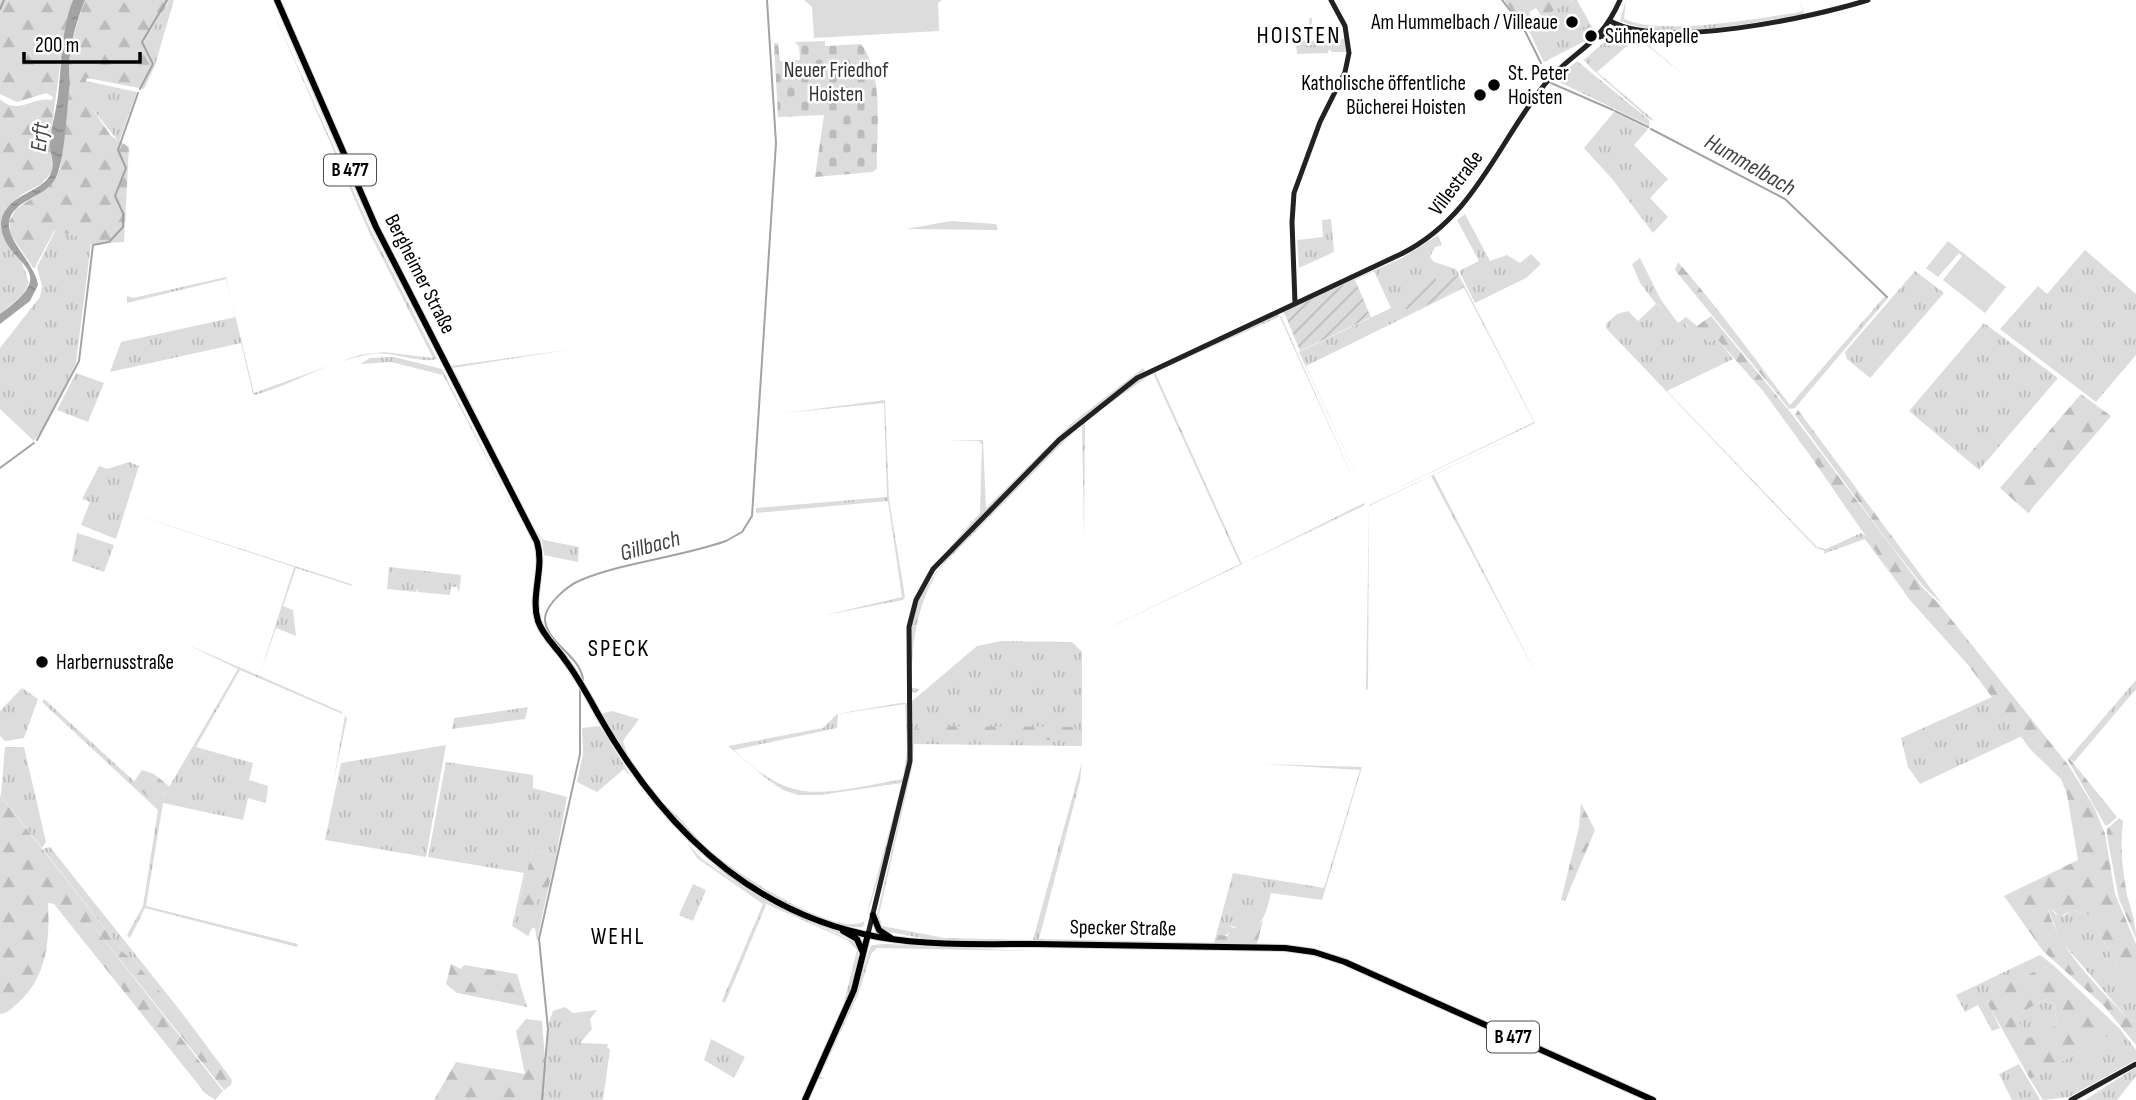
<svg xmlns="http://www.w3.org/2000/svg" width="2136" height="1100" font-family="'Sofia Sans Condensed',sans-serif">
  <style>
    .grass { fill: url(#grass-tufts); fill-rule: evenodd }
    .forest { fill: url(#forest-firs); fill-rule: evenodd }
    .cemetery { fill: url(#cemetery-stones) }
    .garden { fill: url(#garden-furrows) }
    .pitch { fill: #dcdcdc }
    .water { fill: url(#water-ripples) }
    .lines { fill: none; stroke-linecap: round; stroke-linejoin: round }
    .stream { stroke: #a3a3a3; stroke-width: 2 }
    .primary-casing { stroke: #dbdbdb; stroke-width: 8 }
    .secondary { stroke: #222; stroke-width: 5 }
    .primary { stroke: #000; stroke-width: 6 }
    .poi-dot { fill: #000; stroke: #fff; stroke-width: 2.5 }
    .labels { text-anchor: middle; dominant-baseline: central; stroke-width: 5; stroke-linejoin: round; paint-order: stroke }
    .shield { fill: #fff; stroke: #4c4c4c; stroke-width: 2 }
    .shield-label { font-size: 19px; font-weight: bold; fill: #000 }
    .poi-label { font-size: 21px; fill: #000; stroke: #fff; text-anchor: start }
    .park-label { font-size: 21px; fill: #333; stroke: #fff }
    .street-label { font-size: 21px; fill: #000; stroke: #fff }
    .water-label { font-size: 23px; font-style: italic; fill: #444; stroke: #fff }
    .quarter-label { font-size: 24px; letter-spacing: 2px; fill: #000; stroke: #fff }
  </style>
  <defs>
    <pattern id="grass-tufts" width="24" height="20" patternUnits="userSpaceOnUse" patternTransform="scale(1.75)"><rect width="24" height="20" fill="#dcdcdc"/><path d="M3 7l-1-3M5 7V3M7 7l1-3M15 17l-1-3M17 17v-4M19 17l1-3" fill="none" stroke="#bbb"/></pattern>
    <pattern id="forest-firs" width="22" height="20" patternUnits="userSpaceOnUse" patternTransform="scale(1.75)"><rect width="22" height="20" fill="#dcdcdc"/><path d="M5 1l3.5 6h-7zM16 11l3.5 6h-7z" fill="#bbb"/></pattern>
    <pattern id="cemetery-stones" width="16" height="16" patternUnits="userSpaceOnUse" patternTransform="scale(1.75)"><rect width="16" height="16" fill="#dcdcdc"/><path d="M2 7V4a2 2 0 0 1 4 0v3zM10 15v-3a2 2 0 0 1 4 0v3z" fill="#bbb"/></pattern>
    <pattern id="garden-furrows" width="10" height="10" patternUnits="userSpaceOnUse" patternTransform="scale(1.75)"><rect width="10" height="10" fill="#dcdcdc"/><path d="M-1 1l2-2M0 10L10 0M9 11l2-2" fill="none" stroke="#bbb"/></pattern>
    <pattern id="water-ripples" width="26" height="14" patternUnits="userSpaceOnUse" patternTransform="scale(1.75)"><rect width="26" height="14" fill="#a3a3a3"/><path d="M2 4q2-2 4 0t4 0M15 11q2-2 4 0t4 0" fill="none" stroke="#8b8b8b"/></pattern>
  </defs>
  <rect width="100%" height="100%" fill="#fff"/>
  <path class="grass" d="M170 0H174L155 65 144 43Z
    M268 0 371 230 437 359C417 364 394 351 373 354 332 359 295 384 255 395L253 394 241 343 110 372 121 342 236 317 226 279 127 303V296L133 298 226 277 254 393 359 355 384 352 433 358 369 232Z
    M272 0 350 174 438 357 373 231Z
    M1573 0H1577L1594 31 1585 41 1544 62 1526 25Z
    M1626 0 1624 19C1663 36 1752 19 1795 13L1803 11 1799 0 1804 11 1803 14C1752 23 1669 41 1620 21Z
    M1309 18H1312L1311 41 1345 39 1346 52H1332L1329 49 1328 53 1297 54 1296 43 1310 39Z
    M1612 35 1639 37 1686 77 1643 42 1634 40 1597 72 1655 121 1649 119 1592 69 1584 60Z
    M1577 61 1649 120 1650 126 1555 80Z
    M86 81 137 92 119 142 81 95Z
    M1614 112 1648 129 1634 145 1668 179 1650 198 1668 217 1653 233 1613 180 1584 148Z
    M0 199 6 209 4 213 29 283 22 296 0 314Z
    M1465 214 1490 261 1507 255 1520 263 1531 254 1541 264 1526 278 1475 303 1459 271 1479 261 1457 220Z
    M1331 219 1334 252 1299 268 1297 240 1323 237 1322 220Z
    M951 221 996 224 998 230 906 229Z
    M55 231 82 237 91 244 76 363 46 425 34 441 0 409V348L40 297 42 286 37 267Z
    M1438 235 1442 245 1435 247 1430 257 1434 262 1456 269 1535 423 1369 502 1299 352 1391 308 1374 271 1355 280 1366 305 1283 314 1284 317 1283 311 1402 258ZM1459 276 1464 287 1409 314 1422 293 1418 286 1439 285ZM1464 288 1534 422 1369 502 1306 366Z
    M2085 250 2136 294V355L2096 402 2000 329 2038 286 2047 294Z
    M1640 258 1661 300 1657 304 1677 324 1684 323 1693 331H1699L1709 342 1717 339 1733 359 1667 391 1817 547 1826 549 1861 533 1867 537 1898 584 1865 539 1823 554 1825 551 1816 548 1606 328V324L1617 314 1628 311 1638 321 1656 304 1640 283 1632 264Z
    M1915 271 1944 293 1870 378 1847 359 1845 352Z
    M1885 296 1888 298 1795 408 1789 409 1774 390 1777 388 1790 405Z
    M1278 313 1365 505 1086 639 1240 564 1153 373 1085 421 1084 536 1082 423 938 570C916 609 911 643 912 688L920 689 915 693 910 692C910 664 907 634 916 608 938 546 1087 410 1145 376 1184 353 1235 334 1278 313ZM1281 316 1364 503 1242 564 1155 372Z
    M1984 323 2058 378 1979 470 1909 411Z
    M574 349 453 368 533 527 544 540 579 547 578 562 544 555 542 540 533 528 450 366Z
    M394 357 442 369 521 524 443 375 391 362 360 364 370 358Z
    M1143 368 1145 371 1073 425 946 551 980 513 982 445 979 441 945 440H983L986 508 1072 423Z
    M76 373 104 383 88 422 57 410Z
    M885 400 889 499 905 597 903 600 825 615 902 597 888 501 756 513V508L887 497 884 403 785 413Z
    M1535 427 1434 475 1539 679 1431 476 1369 506 1368 689 1366 690 1369 505Z
    M129 462 139 466 116 539 81 525 90 502 82 499 99 466 107 469Z
    M129 513 351 584 352 586 296 568 283 606 293 610 296 636 276 628 260 674 294 567Z
    M77 533 114 545 104 572 72 561Z
    M389 567 461 575 459 593 457 587H451L450 595 418 592V588L416 592 387 589Z
    M1001 641 1072 642 1082 652V746L914 744 912 768 879 915 882 926 945 938 1033 940 1082 762 1080 781 1039 939 1214 943 1233 873 1324 888 1360 770 1262 764 1362 767 1322 900 1271 893C1267 909 1265 922 1250 931L1228 925 1231 931 1215 943 1267 945 938 941 884 931 876 919 908 780 911 702 977 646Z
    M186 644 340 711 347 718 333 784 345 715 240 670 196 747 253 763 249 780 268 786 266 803 248 798 243 820 163 803 146 906 298 944 297 947 145 908 130 938 127 935 143 906 158 810 42 702 44 699 156 801 165 794 238 669Z
    M2136 680V689L2074 762 2069 758Z
    M22 688 38 699 24 738 5 741 0 736V711Z
    M1992 697 2022 736 1920 784 1908 767 1901 738Z
    M900 703H907L908 760 887 852 863 927C849 929 834 922 821 918 759 897 708 857 667 807 680 816 697 840 712 852 735 872 837 939 865 921L902 783 820 795H798L783 790 767 779 728 746 823 728 837 714ZM905 704 907 751 903 778 899 780C824 792 795 809 734 750L837 728 838 714Z
    M528 707 525 719 452 729 454 718Z
    M612 711 639 719 623 741 628 757 601 714Z
    M600 726 632 778 624 769 597 792 577 782 583 754 582 728Z
    M446 745 426 857 325 840 341 763Z
    M5 747H24L46 842 42 848 1 796Z
    M446 762 533 775V788L567 797 556 856 533 850 518 905 535 909 538 897 546 898 537 941 535 928H532L528 936 512 926 524 873 428 857Z
    M687 843 701 858 743 888 705 859 777 905 852 937 855 941 792 914 857 943C865 981 826 1048 811 1083L843 1006 857 950 847 940 764 903 766 905 725 1003 722 1001 763 904 697 858Z
    M50 847 182 1013 176 1011 135 962 123 952 43 849Z
    M693 884 706 890 693 921 679 915Z
    M2051 908 2055 914 2064 916 2071 910 2090 915 2119 971 2136 991V1022L2129 1020 2061 941 2048 909Z
    M886 944 1029 951 877 948 871 954 858 995 820 1076 824 1079H819L817 1077 858 985 871 945Z
    M2040 955 2052 964 1984 995 2000 1028 1992 1031 1978 1005 1965 1012 1956 995Z
    M2042 1001 2054 1004 2057 1025 2029 1039 2015 1016Z
    M565 1007 573 1013 597 1010 590 1019 592 1029 580 1043 608 1044 607 1048 610 1049 603 1100H544L549 1022 553 1011Z
    M2120 1029 2136 1050V1060L2069 1097 2043 1100 2030 1079Z
    M711 1039 745 1057 734 1078 704 1060Z
    M2019 1064 2039 1098 2040 1100H2012L1999 1074Z
    M2136 1067V1076L2117 1100H2085Z"/>
  <path class="forest" d="M0 0H73L65 28 51 133 52 172 41 184 21 195 6 209 0 199V99C17 116 33 96 52 100L53 97 46 93 17 102 0 94Z
    M85 0H170L144 43 155 65 144 89 87 78 82 94 111 136 129 147 124 242 91 244 82 237 54 231 34 269 11 235 9 222 16 209 48 188 60 169 70 83C66 56 76 25 85 0Z
    M1504 0H1573L1542 17 1536 8 1529 12 1533 21 1522 26Z
    M1678 262C1713 302 1745 345 1777 388L1774 390 1678 274 1675 270Z
    M1661 300 1678 323 1686 317 1697 326 1711 316 1791 413 1922 587 1939 604 2069 766 2094 807 2105 834 2115 894 2136 944V991L2119 971 2090 915 2071 910 2060 917 2051 908 2048 910C2062 954 2098 986 2129 1020L2136 1022V1045L2104 1006 2043 951 2004 896 2078 860 2067 794 2061 779 2030 749 1969 666 1909 599 1809 454 1763 391 1717 339 1709 342 1699 331H1693L1686 324H1674L1657 303Z
    M2081 394 2111 416 2028 513 2000 488Z
    M1798 410 1943 605 1923 586 1890 544 1795 415Z
    M921 726 1075 727 1080 741 1077 745 1071 740H1042L1029 736 987 739 981 736 976 739C956 729 937 740 917 741L915 731Z
    M2069 758 2117 817 2108 825H2105L2068 760Z
    M142 770 154 774 170 787 160 800 152 801 133 783Z
    M0 795 123 952 135 962 176 1011 182 1013 232 1080 231 1085 224 1090 75 903 223 1091 215 1100 205 1093 54 904 48 903C50 939 47 977 19 1002 12 1008 8 1013 0 1014Z
    M1581 803 1595 830 1565 901 1561 900 1579 827Z
    M2119 818 2123 821C2120 846 2122 869 2127 895 2131 910 2136 922 2136 939L2119 899 2107 836V829Z
    M533 850 556 856 546 898 538 897 536 910 518 905Z
    M1263 920 1257 944 1214 943 1219 935 1227 936 1230 932 1228 925 1234 928 1244 925 1250 931Z
    M451 964 461 969 464 965 517 974 527 1007 457 993 446 984Z
    M2052 964 2120 1029 2030 1079 1983 995ZM2042 1001 2054 1004 2057 1025 2029 1038 2015 1016Z
    M526 1019 542 1021 546 1071 544 1100H434L456 1062 525 1074 516 1031Z"/>
  <path class="cemetery" d="M825 41V46L861 44C885 76 876 131 877 169L872 172 815 177 824 115 778 117 774 43H778L780 61 800 60 799 46 795 42Z"/>
  <path class="garden" d="M1458 275 1464 287 1409 314 1403 302 1421 293 1418 285 1435 277 1439 285Z
    M1354 280 1371 317 1300 351 1284 312Z"/>
  <path class="pitch" d="M804 0H942L938 3 939 31 814 38 812 7Z
    M1579 7 1589 24 1566 37 1556 19Z
    M1948 241 2006 287 1985 313 1943 280 1962 256 1959 253 1938 277 1926 268Z"/>
  <path class="water" d="M73 0H85C75 24 66 57 70 83 67 105 65 163 55 179 44 199 13 199 9 222 6 241 35 263 38 285L30 301 0 324V314C68 266 0 266 1 222 6 192 47 193 52 170 54 161 50 152 50 144 51 127 56 112 58 96 62 64 61 29 73 0Z"/>
  <g class="lines">
    <path class="stream" d="M1502 0 1523 27 1541 63
      M0 9 4 0
      M1551 83 1613 110
      M140 89 153 64 142 42 167 0
      M1615 111 1648 127
      M1651 129 1785 199 1887 297
      M37 440 79 361 93 245 109 242 123 227V213L115 196 126 168 118 150 138 93
      M0 468 34 443
      M583 681C583 657 544 642 545 618 546 604 568 585 581 580 624 562 681 557 726 541L742 532 752 516 776 143 767 0
      M542 1100 548 1029 539 939 580 754V690"/>
    <g class="primary-casing">
      <path id="primary" d="M277 0 376 227 537 542C545 568 530 596 538 621 543 636 557 648 565 660 578 677 588 696 598 714 660 824 749 914 878 937 930 946 983 944 1036 944 1119 946 1202 946 1285 948L1314 952 1345 962 1653 1100
        M873 915 879 930 891 938
        M843 931 857 939 863 953
        M805 1100 854 990 868 934"/>
    </g>
    <path class="secondary" d="M1610 21C1663 50 1810 18 1868 0
      M1600 37 1624 29
      M1295 303 1292 222 1294 193 1320 122 1345 72 1349 53 1345 26 1331 0
      M868 934 910 761 909 627 916 600 933 569 1059 440 1137 378 1401 254C1474 218 1497 144 1545 84 1574 49 1599 48 1620 0
      M2071 1100 2136 1064"/>
    <use href="#primary" class="primary"/>
  </g>
  <g class="poi-dot">
    <circle cx="1572" cy="22" r="7"/>
    <circle cx="1591" cy="36" r="7"/>
    <circle cx="1494" cy="85" r="7"/>
    <circle cx="1480" cy="95" r="7"/>
    <circle cx="42" cy="662" r="7"/>
  </g>
  <g class="labels">
    <g class="shield">
      <rect x="324" y="154.5" width="52" height="31" rx="5"/>
      <rect x="1487" y="1021.5" width="52" height="31" rx="5"/>
    </g>
    <g class="shield-label">
      <text x="350" y="170">B 477</text>
      <text x="1513" y="1037">B 477</text>
    </g>
    <g class="poi-label">
      <text x="1558" y="22" text-anchor="end">Am Hummelbach / Villeaue</text>
      <text x="1605" y="36">Sühnekapelle</text>
      <text x="1508" y="73">St. Peter<tspan x="1508" dy="24">Hoisten</tspan></text>
      <text x="1466" y="83" text-anchor="end">Katholische öffentliche<tspan x="1466" dy="24">Bücherei Hoisten</tspan></text>
      <text x="56" y="662">Harbernusstraße</text>
    </g>
    <g class="park-label">
      <text x="836" y="70">Neuer Friedhof<tspan x="836" dy="24">Hoisten</tspan></text>
    </g>
    <g class="street-label">
      <text transform="translate(1456 183) rotate(-53)">Villestraße</text>
      <text transform="translate(420 274) rotate(63)">Bergheimer Straße</text>
      <text transform="translate(1123 928) rotate(1)">Specker Straße</text>
    </g>
    <g class="water-label">
      <text transform="translate(40 137) rotate(-84)">Erft</text>
      <text transform="translate(1750 165) rotate(30)">Hummelbach</text>
      <text transform="translate(650 546) rotate(-15)">Gillbach</text>
    </g>
    <g class="quarter-label">
      <text x="1299" y="35">HOISTEN</text>
      <text x="619" y="648">SPECK</text>
      <text x="618" y="936">WEHL</text>
    </g>
  </g>
  <path d="M24 52v10h116v-10" fill="none" stroke="#000000" stroke-width="3.5"/>
  <text x="35" y="52" font-size="21" fill="#000000" stroke="#ffffff" stroke-width="5" paint-order="stroke">200 m</text>
</svg>
